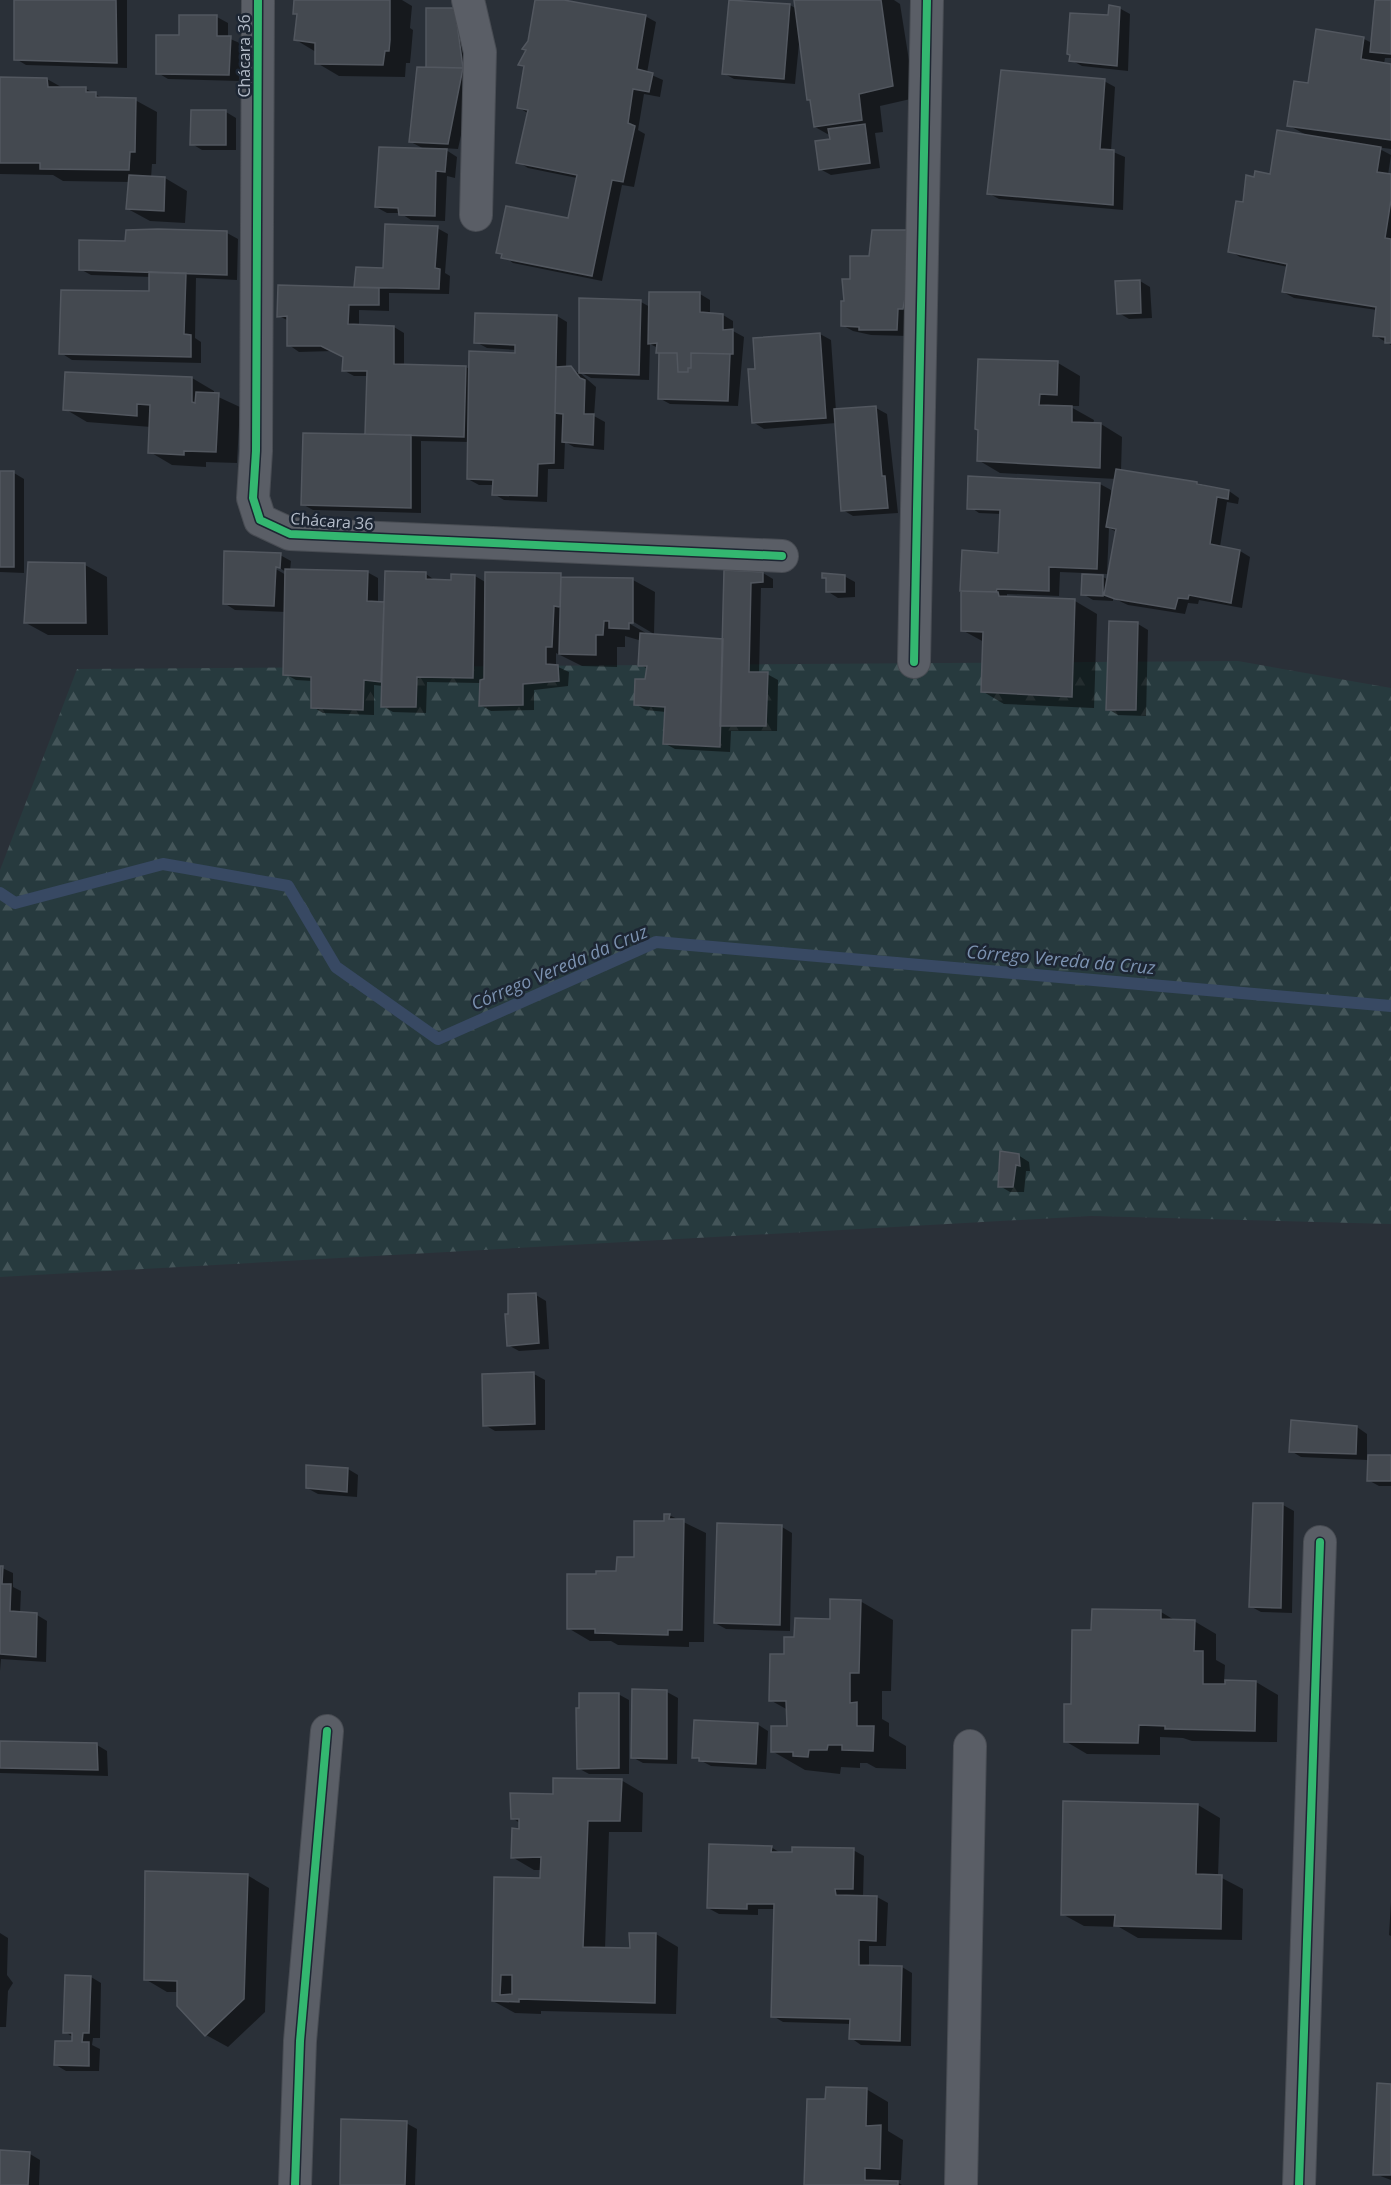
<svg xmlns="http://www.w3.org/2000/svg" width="1391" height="2185" font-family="'Open Sans',sans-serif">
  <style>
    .forest { fill: url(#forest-firs) }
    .shadow { fill: #0007; fill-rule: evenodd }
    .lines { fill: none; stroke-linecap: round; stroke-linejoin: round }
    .stream { stroke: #384963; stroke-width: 12 }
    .building { fill: #444950; stroke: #52575f; stroke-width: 1.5; fill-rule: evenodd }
    .minor-casing { stroke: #484c53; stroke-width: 34 }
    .minor { stroke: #5a5e66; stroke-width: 32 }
    .cycleway-casing { stroke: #1d2633; stroke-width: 11 }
    .cycleway { stroke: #33b770; stroke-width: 8 }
    .labels { text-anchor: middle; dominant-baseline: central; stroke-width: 5; stroke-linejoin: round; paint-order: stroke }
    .street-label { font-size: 16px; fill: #b4bcc9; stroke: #1d2633 }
    .water-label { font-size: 18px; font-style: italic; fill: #7c92b1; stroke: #1d2633 }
  </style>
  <defs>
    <pattern id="forest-firs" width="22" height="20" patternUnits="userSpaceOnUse" patternTransform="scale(1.5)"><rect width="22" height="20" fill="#273a3e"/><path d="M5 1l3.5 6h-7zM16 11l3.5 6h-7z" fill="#445559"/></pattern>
  </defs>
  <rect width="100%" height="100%" fill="#2a3038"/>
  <path class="forest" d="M1238 661 1391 688V1224L1091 1216 0 1277V870L77 669Z"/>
  <path class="shadow" d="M16 0H127V68L26 65 16 59Z
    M296 0H402L412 6 410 28 413 30 411 53 410 63H406L405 77 339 76 317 63 316 52 296 40 298 15 294 13Z
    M536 0H556L645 16 656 22 647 73 663 80 660 97 644 94 638 130 645 134 634 187 622 185 602 281 513 263 498 252 569 219 577 178 528 168 518 162 529 114 518 107 525 67 520 65 527 51 524 49 529 41Z
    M731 0 790 5 797 9 796 0H894L900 4 915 98 880 106 883 132 875 133 880 168 831 175 820 169 832 140 831 136 815 127 812 102 808 100 800 34 795 84 734 79 723 73Z
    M1377 0H1391V58H1385L1384 64 1391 65V149L1376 147 1391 155 1388 175H1391V345L1374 335 1377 310 1294 298 1283 292 1288 267 1240 257 1230 251 1255 178 1271 175 1308 136 1288 125 1309 85 1317 31 1364 39 1372 43Z
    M1119 8 1130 14 1128 71 1082 66 1071 60Z
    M428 9 465 15 474 76 458 149 443 148 457 157 455 178 447 176 445 221 411 220 400 213H387L376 207 426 150 411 142 427 69Z
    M181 16 217 17 228 23V38L242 44 239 81 168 79 158 73 181 36Z
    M0 78 47 79 63 88 86 89 104 99 135 100 157 112 156 164H152L151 178H165L187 191 185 223 150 221 128 209 130 182 63 181 53 175 0 174Z
    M1104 81 1115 87 1111 151 1125 157 1123 210 999 199 988 193Z
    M226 112 236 118V150H202L192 144Z
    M437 228 448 234 445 273 450 276 449 294 389 293V311L359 310V326L394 327 404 333V365L466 367 471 370 517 354V350L487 348 476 342 557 316 567 322 566 368 580 373 596 387 594 416 605 422 604 450 574 447 565 442 564 469H548L547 502 504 500 494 494V485H479L468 479 469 442 421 441V513L313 510 302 504 367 435 368 376H354L343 370 344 357 333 351 299 352 289 345V321L279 316 356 289 358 269 385 270Z
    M908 232V336L871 335 853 331 842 325 851 281 870 258Z
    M227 233 238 239 237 280 196 278 195 338 201 342V363L72 360 61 353 151 293V277L91 275 80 269 127 243Z
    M1140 281 1150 287 1152 318 1129 319 1119 313Z
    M700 294 710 300V315H723L733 321V331L744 337 738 406 670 404 659 398 661 354 658 348 650 344 649 380 591 378 580 372 641 302 650 307Z
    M820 334 831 340 836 411 876 408 887 414 898 513 853 516 843 510 836 423 764 429 753 422 756 370Z
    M1058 363 1080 376 1079 406H1069L1094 420 1093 424H1101L1122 437 1121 471 1197 483 1229 491 1239 498 1238 504 1227 502 1220 547 1240 551 1250 557 1242 608 1199 600 1198 604 1188 603 1185 614 1128 605 1113 598V601L1093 600 1083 594 1103 577 1109 580 1117 532 1109 528 1107 574 1060 572 1059 596 1007 594V598L1075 601 1097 614 1094 708 1004 704 982 691 984 642 962 630 1000 554 1001 514 979 513 969 506 1100 484 1111 490 1112 499 1116 479 1000 473 978 460Z
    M192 378 214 391V395L240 407 237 463 206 462V467L172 465 150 452 151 427 87 422 65 409Z
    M0 473H14L24 479V573L0 572Z
    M226 553 280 555 291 561 290 571 367 572 378 578V603H385L386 573 426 574 436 581 452 582V576H475L487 583V574L633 580 655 592 654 634 627 618 625 621 651 636 724 641 726 571 763 573 773 579V588H761L759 674H767L778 680 777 731H731L730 752 675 749 664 743 666 712 646 710 635 704 636 680 656 682 657 673 640 665 642 641 625 636V647H617V667L582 666 556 653V666L569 672 568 686 534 690V710L491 711 480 705 481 683 427 682 426 713 393 712 382 706 383 686 374 685V715L323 713 313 707V681L296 680 285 674 286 612 235 610 224 603ZM270 562 286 572V575L269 565Z
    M85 565 107 577 108 635H48L26 623Z
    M844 576 855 582V597L838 598 827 591V579L824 577Z
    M1138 624 1148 630 1146 716 1118 715 1108 709Z
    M1018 1155 1029 1162 1030 1171H1026L1024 1192H1010L1000 1186Z
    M536 1295 546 1301 549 1349 519 1351 508 1345Z
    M534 1374 545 1380V1430L495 1431 485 1425 483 1375Z
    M1357 1427 1367 1434V1460L1301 1457 1291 1451Z
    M1391 1457V1486H1379L1368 1480Z
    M348 1469 358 1475 357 1497 318 1494 307 1488Z
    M1255 1504 1283 1505 1294 1511 1292 1613 1261 1612 1250 1606Z
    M669 1515 706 1533 704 1642H689V1647L618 1645 611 1641H590L568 1628 598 1576 617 1572 635 1559Z
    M782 1527 792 1533 790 1631 726 1629 715 1623Z
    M0 1567 13 1573V1587L21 1591 20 1614 37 1615 47 1621 46 1662 1 1659 0 1671Z
    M860 1601 893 1620 891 1691H882V1719L889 1723V1736L906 1746V1769L876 1768 867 1763H860V1768L841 1767 840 1774 805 1770 772 1751 788 1727V1710L770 1700 785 1656 796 1639 831 1621Z
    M1161 1612 1176 1621H1194L1216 1634V1660L1225 1665 1224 1682H1256L1278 1695 1277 1742 1192 1741 1183 1738 1160 1737V1755L1087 1754 1065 1741 1093 1632Z
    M667 1692 678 1698 677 1764 643 1763 632 1757Z
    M618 1694 629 1700V1774H589L578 1768Z
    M757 1724 768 1731 766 1769 711 1766 694 1757Z
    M0 1743 97 1745 107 1751 108 1776 0 1773Z
    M621 1780 643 1793 642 1832H609L605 1949 631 1950V1934H656L678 1947 676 2014 541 2011V2014L515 2013 493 2001 496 1878 542 1880V1870H534L512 1857 520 1823 512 1818 554 1796Z
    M1198 1805 1220 1818 1218 1876 1243 1889 1242 1940 1138 1938 1119 1927 1084 1926 1062 1914Z
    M771 1847 782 1854 853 1850 864 1856 863 1897H877L888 1903 886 1946H869V1966L902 1967 912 1973 911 2046 861 2045 851 2038V2024L783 2022 773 2016 775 1909H758V1915L719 1914 708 1908Z
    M247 1875 269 1888 265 2012 228 2047 206 2035 179 1992H167L145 1979Z
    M1391 1902V1936L1389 1935Z
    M0 1933 8 1938 7 1975 13 1983 8 1991 6 2027H0Z
    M91 1977 101 1983 100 2038H93L92 2045 100 2049 99 2071H66L56 2065 73 2043V2037L65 2032Z
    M1391 2086V2180L1375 2174Z
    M866 2089 888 2102V2131L903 2140 901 2180H894L902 2185H806L827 2101Z
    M406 2123 417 2129 415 2185H341Z
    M0 2152 30 2154 40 2160 39 2185H0Z"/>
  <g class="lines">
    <path class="stream" d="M0 893 15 903 163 864 288 886 336 967 438 1039 656 942 1391 1006"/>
  </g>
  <path class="building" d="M14 0H116L117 63 14 60Z
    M294 0H390V40L389 51H385L383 65 315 64V43L294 40 297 14H293Z
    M535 0H564L646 15 637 69 653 73 649 92 633 89 628 123 635 126 623 182 612 180 592 276 501 258 502 254 496 253 506 206 568 218 577 175 516 163 528 110 517 108 524 66 518 65 526 50 522 49 528 41Z
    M729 0 790 4 784 79 722 74Z
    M794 0H881L893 86 859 94 862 120 814 127 810 100H807Z
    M1375 0H1391V54L1370 52Z
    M1109 5 1120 7 1117 66 1069 61 1070 55 1067 54 1070 13 1108 15Z
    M426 8H455L463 68 426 67Z
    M179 15H217V36H231L229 75 156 74V35H179Z
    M1316 29 1364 37 1361 59 1391 64V140L1287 126 1294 81 1308 83Z
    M417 67 463 68 448 144 409 142Z
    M1001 70 1105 79 1100 149 1114 150 1113 205 987 194Z
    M0 77 47 78 48 87H86V92H96V97L136 98 135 152H130L129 170 40 169V163H0Z
    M191 110H226V145H190Z
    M865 124 870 163 819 170 815 141 830 139 828 129Z
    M1277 130 1381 147 1377 172 1391 174V200L1385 238 1391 239V343H1385V337L1373 336 1376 307 1282 292 1287 264 1228 252 1236 201 1243 202 1246 175 1254 177 1255 171 1270 174Z
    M379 147 447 149 445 172 436 171 435 216 399 215 398 208 375 207Z
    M129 175 165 177 164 211 126 209Z
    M385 224 438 226 435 268 440 269 439 289 354 287 356 267 383 268Z
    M158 229 227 231V275L79 270V240L125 241 126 230Z
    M872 230H908L906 293 903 309H898L897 330H859V327L841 326V301H844L842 279H850V256H869Z
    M149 272 186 273 184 334 191 335V357L59 354 61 290 149 291Z
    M1140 280 1141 313 1117 314 1115 281Z
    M278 285 379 288V305H349L348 324 394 326V364L466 366 464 437 365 434 367 371H342L343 357 321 346H287V316L277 317Z
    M649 292H700V312L723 314V330L733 329V354L691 353V368H688V372H678L677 353H656L657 343 648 344Z
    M579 298 641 300 639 375 579 373Z
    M475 313 557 315 554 463 538 464 537 496 492 495 493 480 467 479 469 351 515 353V345L474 343Z
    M820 333 826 418 752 423 748 369H755L753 338Z
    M659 353H677L678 372H688V368H691V353L730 354 728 401 658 399Z
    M978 359 1058 361 1057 395 1040 394 1039 405 1072 406V422L1101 423 1100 468 977 461 978 430 975 429Z
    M571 366 580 378 585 380 584 414H594L593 445 562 442 563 414 555 413 556 367Z
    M65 372 192 377V402L195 403 196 392 219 393 216 452 184 451V455L148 453 150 405 137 404V416L63 410Z
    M876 406 882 476H885L888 508 841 511 834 409Z
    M303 433 411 435V508L301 505Z
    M1116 469 1197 482V484L1229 490 1228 499 1217 497 1210 544 1240 550 1231 603 1189 595 1188 599 1178 598 1175 609 1115 599 1104 595 1116 529 1106 527Z
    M0 471H14V567H0Z
    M968 476 1100 483 1097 569 1049 567V591L997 589 996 592 960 591 962 550 998 553 1000 510 967 509Z
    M224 551 281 553 280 568 276 567 274 606 223 604Z
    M28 562 85 563 86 623H24Z
    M285 569 368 571 367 601 384 602 381 682 364 680 363 710 311 708V677L283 675Z
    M724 570 763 572V582L751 583 749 672H768L766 726H720Z
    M385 571 426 572V579L451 580V574L475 575 473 678 417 677 416 707H381Z
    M485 572 561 573 560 607 554 606 552 647H546V664L558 665 559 681 523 684V705L479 706 480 680 484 679Z
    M822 573 845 575V592H826V578H822Z
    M1082 574 1103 575V596L1081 595Z
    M561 577 633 578V623H629V629L609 628V621H604L603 635H596V655L559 654Z
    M961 591 998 592 999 596 1075 599 1072 697 981 692 983 632 961 631Z
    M1109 621 1138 622 1136 710H1106Z
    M640 633 723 639 720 747 663 744 665 707 634 705 635 679H645L647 666H638Z
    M1000 1151 1019 1154 1020 1166 1016 1165 1013 1187H998Z
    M536 1293 539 1343 507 1346 505 1314H508V1294Z
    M534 1372 535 1424 483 1426 482 1374Z
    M1291 1420 1357 1426 1356 1454 1289 1452Z
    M1368 1455H1391V1481H1367Z
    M306 1465 348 1468 347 1492 306 1488Z
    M1253 1503H1283L1281 1608 1249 1607Z
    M664 1514H670L669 1519H684L682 1630H668V1635L595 1633V1629H567V1574H596V1571H616L617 1557H634V1521H664Z
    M717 1523 782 1525 780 1625 714 1623Z
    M0 1566H3L2 1584H11L10 1611 37 1613 36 1657 0 1654Z
    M830 1599 861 1600 859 1673H850V1703L857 1702V1726H874L873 1751 842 1750V1745H828L827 1750H809L808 1757 793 1756V1752H771V1726H787L786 1701H769L770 1654H784V1637H794L795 1618 830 1619Z
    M1092 1609 1161 1610V1619L1195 1620 1194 1651H1203V1684H1225V1680L1256 1681 1255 1731 1169 1729H1165V1726L1139 1725 1138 1743 1064 1742V1704H1071L1072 1630H1091Z
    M632 1689 667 1690V1759L631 1758Z
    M579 1693H619V1768L577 1769 576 1708H579Z
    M694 1720 758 1723 756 1764 699 1761V1758H692Z
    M0 1741 97 1743 98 1770 0 1768Z
    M553 1778 622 1779 620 1821H588L583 1947 630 1948 629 1933H656L655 2003 519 1999V2002L492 2001 494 1877 540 1878 541 1857 511 1858 512 1828 519 1829V1819H511L510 1793 553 1794ZM501 1975H512V1994L500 1995Z
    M1063 1801 1198 1804 1196 1874 1222 1875 1221 1929 1114 1926 1115 1915H1061Z
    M709 1844 772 1846 771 1852H792V1847L854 1848 853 1889H835L836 1895 877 1896 876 1941 859 1940V1965L902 1966 900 2041 849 2039 850 2019 771 2017 774 1904H747V1909L707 1908Z
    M145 1871 248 1874 244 1999 205 2036 177 2006V1981L144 1980Z
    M65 1975 91 1976 89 2033H83L82 2042H89V2066L54 2065 55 2041H72V2033H63Z
    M1377 2083 1391 2084V2175H1373Z
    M826 2087 867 2088 866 2126 881 2125 880 2169 865 2168V2180L898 2181V2185H804L807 2099H825Z
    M341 2119 407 2121 405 2185H340Z
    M0 2150 30 2152 28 2185H0Z"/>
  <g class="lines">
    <g class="minor-casing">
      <path id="minor" d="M258 0 256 451 253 498 260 520 290 534 782 556
        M468 0 480 52 476 215
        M914 662 927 0
        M295 2185 300 2041 327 1731
        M961 2185 970 1746
        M1299 2185 1320 1542"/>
    </g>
    <use href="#minor" class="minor"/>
    <g class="cycleway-casing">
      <path id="cycleway" d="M258 0 256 451 253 498 260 520 290 534 782 556
        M914 662 927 0
        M295 2185 300 2041 327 1731
        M1299 2185 1320 1542"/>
    </g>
    <use href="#cycleway" class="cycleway"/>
  </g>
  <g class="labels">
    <g class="street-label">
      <text transform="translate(244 56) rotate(-90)">Chácara 36</text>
      <text transform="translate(332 521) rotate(4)">Chácara 36</text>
    </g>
    <g class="water-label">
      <text transform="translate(1061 959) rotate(5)">Córrego Vereda da Cruz</text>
      <text transform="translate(559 967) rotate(-23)">Córrego Vereda da Cruz</text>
    </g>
  </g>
</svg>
